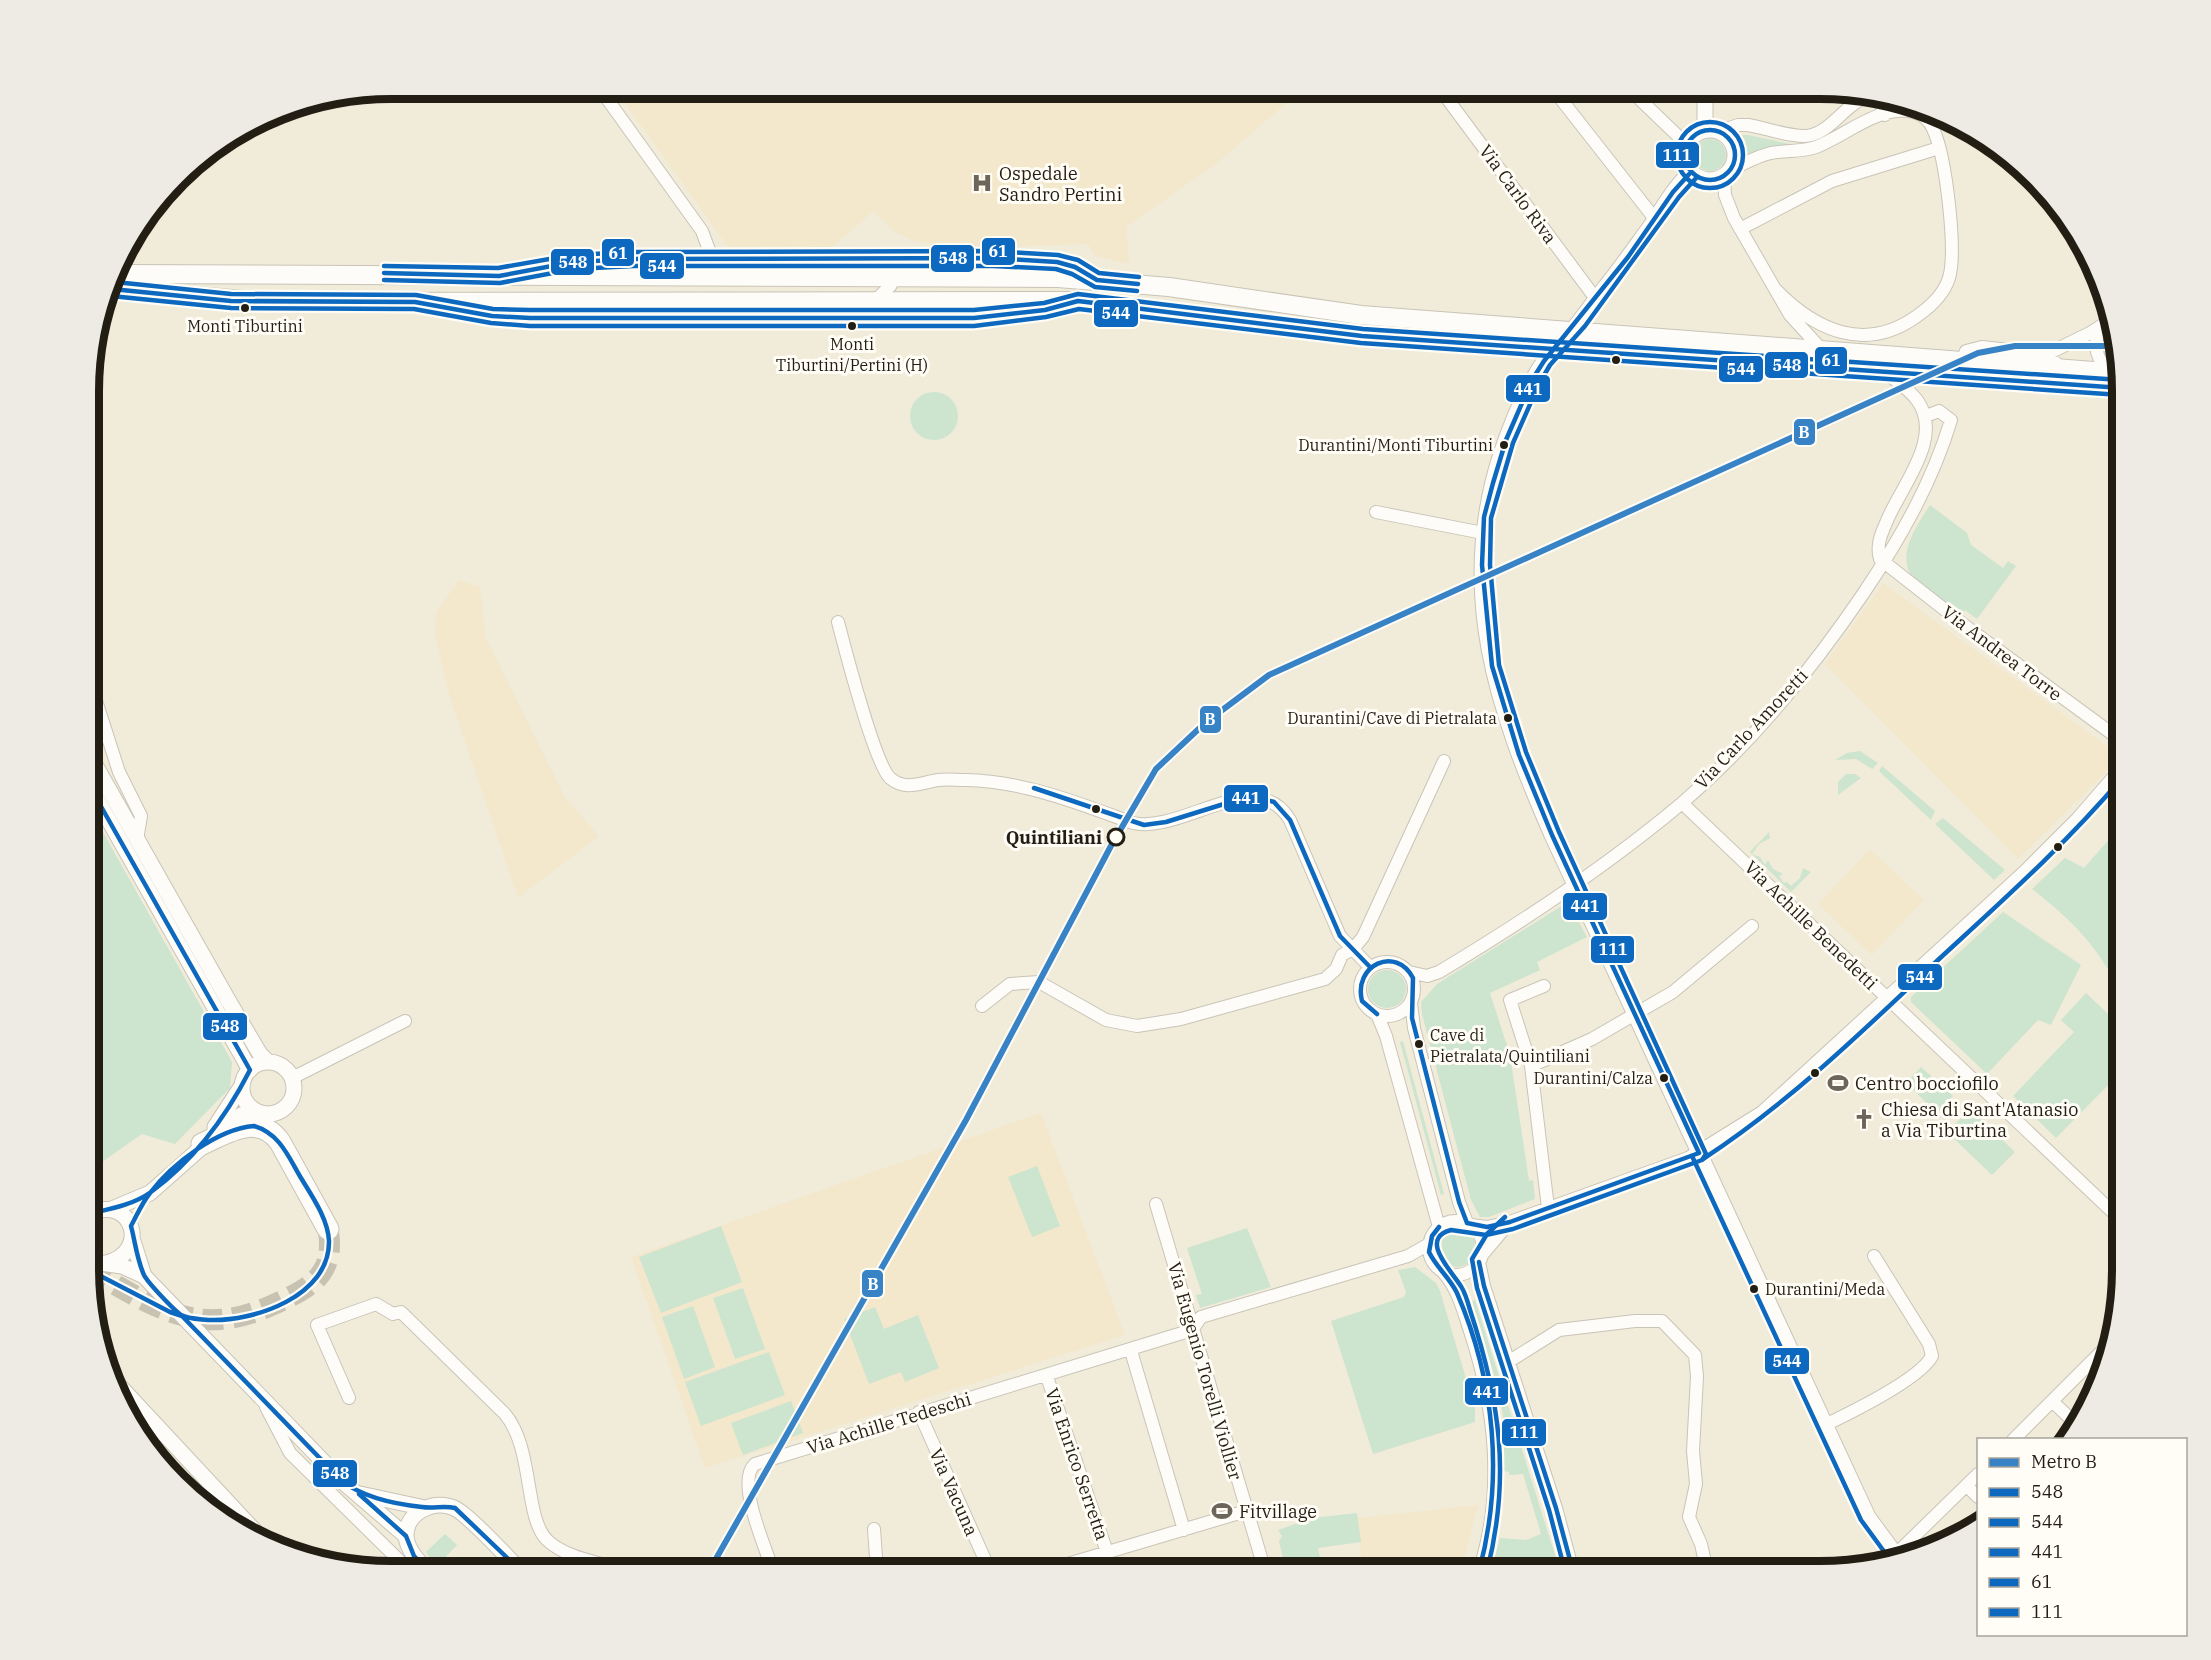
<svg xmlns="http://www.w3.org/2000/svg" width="2211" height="1660" font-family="'IBM Plex Serif',serif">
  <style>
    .built { fill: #f3e8cc }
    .green { fill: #cde4cf }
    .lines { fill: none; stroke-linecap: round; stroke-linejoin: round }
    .trunk-tunnel { stroke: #c8c2b2; stroke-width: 21; stroke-dasharray: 21 10; stroke-linecap: butt }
    .minor-casing { stroke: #c9c4b6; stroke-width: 14 }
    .tertiary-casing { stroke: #c9c4b6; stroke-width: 17 }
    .secondary-casing { stroke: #c9c4b6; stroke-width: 20 }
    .trunk-casing { stroke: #c9c4b6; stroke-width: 23 }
    .minor { stroke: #fdfcf9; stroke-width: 12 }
    .tertiary { stroke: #fdfcf9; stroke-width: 15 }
    .secondary { stroke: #fdfcf9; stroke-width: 18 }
    .trunk { stroke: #fdfcf9; stroke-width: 21 }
    .bus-1-casing { stroke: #fffdf6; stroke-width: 9 }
    .bus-2-casing { stroke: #fffdf6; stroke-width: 9 }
    .bus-3-casing { stroke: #fffdf6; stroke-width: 9 }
    .bus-4-casing { stroke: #fffdf6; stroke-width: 9 }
    .bus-5-casing { stroke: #fffdf6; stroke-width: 9 }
    .bus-1 { stroke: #0c69bf; stroke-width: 4.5 }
    .bus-2 { stroke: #0c69bf; stroke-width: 4.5 }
    .bus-3 { stroke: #0c69bf; stroke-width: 4.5 }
    .bus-4 { stroke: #0c69bf; stroke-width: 4.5 }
    .bus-5 { stroke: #0c69bf; stroke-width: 4.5 }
    .metro-1-casing { stroke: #fffdf6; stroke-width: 10 }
    .metro-1 { stroke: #3783c6; stroke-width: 6 }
    .bus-dot { fill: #231e13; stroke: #fffdf6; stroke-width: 2 }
    .stop-dot { fill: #fffdf6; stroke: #231e13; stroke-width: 3 }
    .labels { text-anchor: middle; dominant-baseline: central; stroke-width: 6; stroke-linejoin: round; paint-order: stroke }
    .bus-label { font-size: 16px; fill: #231e13; stroke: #fffdf6; text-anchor: end }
    .poi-label { font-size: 18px; fill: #231e13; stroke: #fffdf6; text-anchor: start }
    .street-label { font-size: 18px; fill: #231e13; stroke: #fffdf6 }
    .stop-label { font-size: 18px; font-weight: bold; fill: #231e13; stroke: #fffdf6; text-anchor: end }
    .rim { fill: none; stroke: #231e13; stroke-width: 8 }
    .line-badge { stroke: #fffdf6; stroke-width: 2 }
    .badge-label { font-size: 16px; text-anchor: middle; font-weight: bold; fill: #fff }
  </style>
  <rect width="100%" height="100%" fill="#f1ebda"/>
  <path class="built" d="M615 89H1303L1216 164 1126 227 1129 264 1095 256 1088 244 967 248 914 241 895 232 874 211 832 247H728Z
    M459 580 480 587 486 638 565 797 599 836 518 898 448 691 435 635 436 613Z
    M1883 583 2112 750 2110 768 2018 859 1825 664Z
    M1870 849 1924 900 1872 955 1818 904Z
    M1041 1113 1125 1335 705 1468 631 1257Z
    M1478 1505 1463 1565H1362L1357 1518Z"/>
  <path class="green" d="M1741 135H1748L1795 145 1771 146 1747 155Z
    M1694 155a16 16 0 1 1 32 0a16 16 0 1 1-32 0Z
    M2114 327 2119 362 2106 357 2102 348 2108 333Z
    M910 416a24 24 0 1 1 48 0a24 24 0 1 1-48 0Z
    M1930 505 1967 533 1971 545 2003 568 2008 561 2016 566 1977 619 1965 610 1961 614 1954 610C1942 600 1923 591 1913 578 1895 555 1918 524 1930 505Z
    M1860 751 1878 763 1872 769 1856 759 1835 760 1847 753Z
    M1882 766 1935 811 1931 820 1879 771Z
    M1846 774H1855L1861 778 1838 795V782Z
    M90 809 232 1062 230 1088 175 1144 142 1134 89 1171Z
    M1943 818 2005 870 1994 880 1935 824Z
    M1769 832 1770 838 1759 844 1752 854 1760 857 1765 865 1768 860 1773 869 1783 874 1779 876 1784 883 1787 882 1791 886 1800 878 1803 868 1811 872 1791 892 1750 852Z
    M2113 835 2122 844V995C2098 946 2074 922 2032 889L2065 858 2084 868Z
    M1568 902 1587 937 1537 962 1540 970 1490 993 1510 1055 1529 1181 1533 1180 1535 1199 1489 1217H1480L1471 1200 1422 1014 1421 1002 1437 984Z
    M2003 912 2081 965 2051 1025 2038 1020 1987 1074 1911 1002V997Z
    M1368 989a19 19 0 1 1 38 0a19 19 0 1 1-38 0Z
    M2086 993 2122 1027V1056L2112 1067 2119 1074 2056 1138 2013 1096 2074 1032 2061 1020Z
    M1403 1041 1444 1194 1441 1195 1400 1042Z
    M1921 1067 1953 1096 1937 1113 1906 1083Z
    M1970 1109 2015 1152 1992 1175 1947 1132Z
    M1037 1166 1060 1226 1032 1237 1008 1177Z
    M721 1226 742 1282 661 1313 639 1257Z
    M1247 1228 1271 1287 1200 1308 1196 1295 1202 1294 1187 1248Z
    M1438 1248a19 19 0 1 1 38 0a19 19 0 1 1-38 0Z
    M1415 1267 1436 1283 1440 1291 1475 1409V1422L1373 1454 1331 1321 1404 1297 1406 1292 1398 1270Z
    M743 1288 765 1349 735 1359 713 1298Z
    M1475 1300 1560 1571H1491L1500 1538 1526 1540 1541 1534 1523 1474 1509 1475V1472L1504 1471 1502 1424 1504 1423 1500 1395 1472 1301Z
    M693 1306 715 1367 684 1379 662 1317Z
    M875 1307 884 1329 918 1315 939 1368 905 1382 901 1372 869 1384 844 1319Z
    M769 1352 785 1395 701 1426 685 1382Z
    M791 1401 803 1433 743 1455 731 1423Z
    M1357 1513 1361 1542 1318 1548 1323 1570 1286 1571 1279 1541 1282 1536 1278 1530 1312 1518Z
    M445 1534 457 1545 439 1564 430 1558 426 1552Z"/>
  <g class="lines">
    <path class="trunk-tunnel" d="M89 1270C119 1286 151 1308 184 1316 217 1325 247 1317 277 1303 312 1287 336 1273 328 1229"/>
    <g class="minor-casing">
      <path id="minor" d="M600 89 702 231 712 258
        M1440 89 1596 299
        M1553 89 1655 219
        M1629 89 1678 136 1686 150
        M1721 131 1738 125H1748C1766 128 1786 136 1804 136 1830 136 1844 103 1868 97L1880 102 1885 115
        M1729 171C1743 164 1757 156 1771 153 1787 150 1802 152 1816 147 1845 136 1880 104 1913 112 1922 114 1930 121 1933 129 1946 156 1957 251 1949 278 1944 294 1930 307 1917 316 1866 353 1816 331 1776 290
        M1724 176 1725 195 1734 218 1790 315 1823 351
        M1740 229 1832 181 1939 148
        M528 270 583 260 634 259H1036L1075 267 1093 278
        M876 300 891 285 892 257
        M446 308 515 318H974L1060 306
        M2103 326C2091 343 2096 358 2109 372
        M2041 357 2090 333 2113 318
        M1961 366 1966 351 1982 347 2036 353 2046 355 2062 368
        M1886 373C1896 381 1909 389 1917 400 1945 438 1900 487 1886 523 1881 534 1876 546 1880 559L1972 631 2122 741
        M1376 512 1483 533
        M838 622C845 649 875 764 890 778 905 791 920 783 938 780 947 779 956 780 965 780 1024 781 1078 803 1133 823 1182 834 1257 764 1290 820L1340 936 1370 967
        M90 682 119 772 141 816 137 840
        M1682 803 2122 1221
        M1360 989a27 27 0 1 1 54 0a27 27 0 1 1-54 0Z
        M1409 972 1427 976 1439 972C1524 921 1606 867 1682 803 1751 744 1812 669 1863 594 1900 539 1932 483 1951 420L1939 411 1926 416
        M1544 986 1510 1000 1531 1066 1548 1208
        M1411 1003 1414 1028 1459 1202 1467 1223
        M982 1006 1010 984 1039 982 1106 1020 1137 1026 1181 1019 1325 979 1336 969 1342 955 1354 948 1363 937 1444 761
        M1377 1014 1386 1036 1439 1227
        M1531 1066 1592 1039 1673 992 1752 926
        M292 1078 405 1021
        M1156 1204 1265 1571
        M1429 1248a27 27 0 1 1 54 0a27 27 0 1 1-54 0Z
        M1471 1225 1487 1227 1510 1222 1688 1158 1762 1112 2024 872 2077 819 2122 767
        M1483 1254 1509 1223
        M1479 1262 1484 1286 1556 1508 1573 1571
        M1443 1272C1458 1289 1463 1310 1470 1331 1496 1410 1505 1491 1479 1571
        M1192 1330 1201 1317 1408 1256 1429 1244
        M1131 1351 1184 1530
        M1508 1362 1559 1330 1635 1321H1662L1695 1355 1697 1376 1693 1451 1696 1484 1689 1517 1701 1544 1707 1571
        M1047 1377 1107 1552
        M349 1398 317 1325 376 1304 393 1314 401 1312 505 1414C534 1449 524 1517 547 1540 567 1559 600 1562 625 1571
        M2052 1401 2075 1423
        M266 1407 290 1453 410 1571
        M919 1412 990 1571
        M1825 1425C1850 1413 1920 1379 1932 1356L1929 1344 1874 1256
        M2013 1440 2109 1344
        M1967 1486 1978 1497
        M874 1529 877 1571
        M1895 1555 1978 1474
        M773 1571C766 1548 735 1481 755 1464L1192 1330
        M1044 1571 1246 1511"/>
    </g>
    <g class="tertiary-casing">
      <path id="tertiary" d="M1685 155a25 25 0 1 1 50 0a25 25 0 1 1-50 0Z
        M1705 130V89
        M1691 172C1674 187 1663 208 1650 227 1636 246 1622 266 1607 285 1595 300 1583 317 1571 332 1561 343 1549 353 1541 366 1523 394 1510 426 1500 457 1457 593 1497 709 1552 835L1868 1517 1899 1559
        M90 756 228 1000 260 1054 268 1062
        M90 787 250 1070
        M242 1088a26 26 0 1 1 52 0a26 26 0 1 1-52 0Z
        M215 1127 241 1087
        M112 1209 150 1193 229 1123 241 1115 257 1112
        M89 1214C133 1193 151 1253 106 1263
        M132 1238 144 1276
        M89 1257 101 1263 122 1266 144 1276 342 1481 406 1536
        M114 1380 264 1541
        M187 1490 194 1498
        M360 1494 425 1508
        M428 1571C419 1562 407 1550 406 1536 406 1512 434 1499 454 1508 468 1514 508 1558 521 1571"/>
    </g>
    <g class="secondary-casing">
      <path id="secondary" d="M118 274 1058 278 1169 287 1361 315 2120 373
        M112 289 267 302 1078 301 1362 336 2122 388"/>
    </g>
    <g class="trunk-casing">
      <path id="trunk" d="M202 1144C228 1132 259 1112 280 1142L328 1229"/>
    </g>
    <use href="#minor" class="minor"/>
    <use href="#tertiary" class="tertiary"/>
    <use href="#secondary" class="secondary"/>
    <use href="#trunk" class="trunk"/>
    <g class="bus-1-casing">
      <path id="bus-1" d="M384 273 499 276 573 262 634 259 993 258 1057 262 1075 267 1097 280 1138 284
        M112 289 231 301 415 302 492 316 530 318H974L1045 310 1078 301 1362 336 2122 388
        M254 1126C280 1134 288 1156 301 1178 312 1196 328 1219 329 1241 330 1296 254 1322 208 1320 200 1319 188 1319 181 1315 173 1309 148 1283 144 1275 137 1260 135 1241 131 1226 137 1215 142 1203 150 1193 172 1164 217 1129 254 1126Z
        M89 1214C110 1209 133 1205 151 1192 193 1161 226 1117 250 1070L90 787
        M89 1270 170 1312 182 1316
        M182 1316 342 1481C364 1498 394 1504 422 1507 434 1509 443 1505 455 1508L521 1571
        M359 1494 406 1536 414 1556 428 1571"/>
    </g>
    <g class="bus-2-casing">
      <path id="bus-2" d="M384 280 500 283 574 269 634 266H993L1056 269 1072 274 1095 287 1137 291
        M111 296 231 308 414 309 491 323 530 326H974L1046 317 1079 309 1361 343 2121 395
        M1692 1156 1861 1520 1891 1561
        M1703 1159C1790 1102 1863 1031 1938 960 2002 901 2066 844 2122 778"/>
    </g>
    <g class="bus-3-casing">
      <path id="bus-3" d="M1685 155a25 25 0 1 1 50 0a25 25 0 1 1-50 0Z
        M1691 172 1673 192 1628 257 1544 361 1532 380 1506 440 1493 483 1484 517 1482 565 1492 666 1519 755 1552 835 1699 1153
        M1034 788 1144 825 1166 822 1240 799 1259 798 1274 802 1290 820 1340 936 1370 967
        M1377 1014 1362 1001C1353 965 1396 945 1413 978L1412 1018 1459 1202 1467 1223
        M1467 1223 1487 1227 1510 1222 1699 1153
        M1439 1227 1432 1236 1429 1252C1436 1267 1450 1278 1457 1293 1495 1381 1504 1479 1479 1571
        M1479 1262 1484 1286 1556 1508 1573 1571"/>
    </g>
    <g class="bus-4-casing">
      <path id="bus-4" d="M384 266 498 268 572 255 634 252 993 251 1058 255 1078 260 1099 273 1139 277
        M115 282 231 294 416 295 493 309 530 310H974L1044 303 1078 294 1363 329 2121 380"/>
    </g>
    <g class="bus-5-casing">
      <path id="bus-5" d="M1677 155a33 33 0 1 1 66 0a33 33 0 1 1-66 0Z
        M1505 1217 1487 1234 1472 1259 1477 1288 1549 1510 1565 1571
        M1487 1571C1511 1477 1500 1401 1470 1310 1468 1303 1466 1295 1462 1288 1454 1273 1417 1239 1451 1230L1486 1235 1513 1229 1702 1160 1706 1154 1559 832 1526 752 1499 665 1490 565 1491 518 1513 443 1539 384 1550 365 1585 326 1679 197 1697 177"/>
    </g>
    <use href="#bus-1" class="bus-1"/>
    <use href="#bus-2" class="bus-2"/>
    <use href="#bus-3" class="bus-3"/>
    <use href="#bus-4" class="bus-4"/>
    <use href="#bus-5" class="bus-5"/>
    <g class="metro-1-casing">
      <path id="metro-1" d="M709 1571 966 1120 1112 844 1156 769 1205 723 1269 675 1978 353 2015 346H2117"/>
    </g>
    <use href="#metro-1" class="metro-1"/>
  </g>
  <defs>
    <g id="hospital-bare" transform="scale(1.62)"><path d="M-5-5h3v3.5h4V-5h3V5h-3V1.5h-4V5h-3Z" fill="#6b6659" stroke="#fffdf6" stroke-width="2.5" paint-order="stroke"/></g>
    <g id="stadium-bare" transform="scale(1.62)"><path d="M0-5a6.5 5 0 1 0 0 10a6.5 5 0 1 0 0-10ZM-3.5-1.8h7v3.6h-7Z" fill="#6b6659" stroke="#fffdf6" stroke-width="2.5" paint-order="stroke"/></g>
    <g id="church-bare" transform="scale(1.62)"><path d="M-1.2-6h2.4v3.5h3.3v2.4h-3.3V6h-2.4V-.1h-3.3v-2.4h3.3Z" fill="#6b6659" stroke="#fffdf6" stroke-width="2.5" paint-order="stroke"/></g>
  </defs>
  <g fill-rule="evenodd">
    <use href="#hospital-bare" x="982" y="183"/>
    <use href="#stadium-bare" x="1838" y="1083"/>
    <use href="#church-bare" x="1864" y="1119"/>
    <use href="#stadium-bare" x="1222" y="1511"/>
  </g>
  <g class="bus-dot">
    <circle cx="245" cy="308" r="5"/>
    <circle cx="852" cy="326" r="5"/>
    <circle cx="1616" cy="360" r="5"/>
    <circle cx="1504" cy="445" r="5"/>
    <circle cx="1508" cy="718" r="5"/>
    <circle cx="1096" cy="809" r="5"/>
    <circle cx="2058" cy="847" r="5"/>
    <circle cx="1419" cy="1044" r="5"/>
    <circle cx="1815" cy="1073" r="5"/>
    <circle cx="1664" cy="1078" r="5"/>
    <circle cx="1754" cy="1289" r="5"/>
  </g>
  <circle class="stop-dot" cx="1116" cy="837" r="8"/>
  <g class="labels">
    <g class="bus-label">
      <text x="245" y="326" text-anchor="middle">Monti Tiburtini</text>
      <text x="852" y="344" text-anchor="middle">Monti<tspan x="852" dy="21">Tiburtini/Pertini (H)</tspan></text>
      <text x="1493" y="445">Durantini/Monti Tiburtini</text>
      <text x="1497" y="718">Durantini/Cave di Pietralata</text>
      <text x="1430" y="1035" text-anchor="start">Cave di<tspan x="1430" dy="21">Pietralata/Quintiliani</tspan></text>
      <text x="1653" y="1078">Durantini/Calza</text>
      <text x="1765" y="1289" text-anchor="start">Durantini/Meda</text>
    </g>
    <g class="poi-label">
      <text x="999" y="173">Ospedale<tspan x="999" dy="21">Sandro Pertini</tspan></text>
      <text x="1855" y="1083">Centro bocciofilo</text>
      <text x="1881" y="1109">Chiesa di Sant'Atanasio<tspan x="1881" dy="21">a Via Tiburtina</tspan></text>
      <text x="1239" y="1511">Fitvillage</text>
    </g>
    <g class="street-label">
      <text transform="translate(1518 194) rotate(54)">Via Carlo Riva</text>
      <text transform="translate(2002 653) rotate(37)">Via Andrea Torre</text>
      <text transform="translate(1751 729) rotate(-47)">Via Carlo Amoretti</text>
      <text transform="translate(1811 925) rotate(44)">Via Achille Benedetti</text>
      <text transform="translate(1205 1371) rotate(74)">Via Eugenio Torelli Viollier</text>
      <text transform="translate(889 1423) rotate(-17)">Via Achille Tedeschi</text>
      <text transform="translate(1077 1464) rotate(71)">Via Enrico Serretta</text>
      <text transform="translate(954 1492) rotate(66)">Via Vacuna</text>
    </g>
    <g class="stop-label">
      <text x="1102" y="837">Quintiliani</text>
    </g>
  </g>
  <path d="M0 0H2211V1660H0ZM391 99H1820A292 292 0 0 1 2112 391V1269A292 292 0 0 1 1820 1561H391A292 292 0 0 1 99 1269V391A292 292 0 0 1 391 99Z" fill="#edebe4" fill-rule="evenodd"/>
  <path class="rim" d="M391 99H1820A292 292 0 0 1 2112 391V1269A292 292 0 0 1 1820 1561H391A292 292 0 0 1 99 1269V391A292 292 0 0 1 391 99Z"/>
  <g class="line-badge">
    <rect x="1655" y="141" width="45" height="28" rx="6" fill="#0c69bf"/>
    <rect x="981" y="237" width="35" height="29" rx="6" fill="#0c69bf"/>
    <rect x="601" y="238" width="34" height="29" rx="6" fill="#0c69bf"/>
    <rect x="930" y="244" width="45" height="29" rx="6" fill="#0c69bf"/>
    <rect x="550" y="248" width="45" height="28" rx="6" fill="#0c69bf"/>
    <rect x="639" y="252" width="46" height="28" rx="6" fill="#0c69bf"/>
    <rect x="1093" y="299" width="46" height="29" rx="6" fill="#0c69bf"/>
    <rect x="1814" y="346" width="34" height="29" rx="6" fill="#0c69bf"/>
    <rect x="1764" y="351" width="45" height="28" rx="6" fill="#0c69bf"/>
    <rect x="1718" y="355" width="46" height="28" rx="6" fill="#0c69bf"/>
    <rect x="1505" y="374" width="46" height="29" rx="6" fill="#0c69bf"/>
    <rect x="1793" y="418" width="23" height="28" rx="6" fill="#3783c6"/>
    <rect x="1199" y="705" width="23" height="29" rx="6" fill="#3783c6"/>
    <rect x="1223" y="784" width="46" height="29" rx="6" fill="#0c69bf"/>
    <rect x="1562" y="892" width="46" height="29" rx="6" fill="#0c69bf"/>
    <rect x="1590" y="935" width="45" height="29" rx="6" fill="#0c69bf"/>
    <rect x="1897" y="963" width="46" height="28" rx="6" fill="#0c69bf"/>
    <rect x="202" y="1012" width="46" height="29" rx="6" fill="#0c69bf"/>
    <rect x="861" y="1269" width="23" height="29" rx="6" fill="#3783c6"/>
    <rect x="1764" y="1347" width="46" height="28" rx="6" fill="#0c69bf"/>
    <rect x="1464" y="1377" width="45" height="29" rx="6" fill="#0c69bf"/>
    <rect x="1501" y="1418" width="46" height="29" rx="6" fill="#0c69bf"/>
    <rect x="312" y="1459" width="46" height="29" rx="6" fill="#0c69bf"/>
  </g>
  <g class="badge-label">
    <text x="1677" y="161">111</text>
    <text x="998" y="257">61</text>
    <text x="618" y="259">61</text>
    <text x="953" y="264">548</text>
    <text x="573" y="268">548</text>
    <text x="662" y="272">544</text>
    <text x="1116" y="319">544</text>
    <text x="1831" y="366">61</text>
    <text x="1787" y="371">548</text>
    <text x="1741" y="375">544</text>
    <text x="1528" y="395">441</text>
    <text x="1804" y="438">B</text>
    <text x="1210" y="725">B</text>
    <text x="1246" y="804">441</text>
    <text x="1585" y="912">441</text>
    <text x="1613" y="955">111</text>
    <text x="1920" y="983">544</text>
    <text x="225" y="1032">548</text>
    <text x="873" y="1290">B</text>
    <text x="1787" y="1367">544</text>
    <text x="1487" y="1398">441</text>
    <text x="1524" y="1438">111</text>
    <text x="335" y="1479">548</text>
  </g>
  <rect x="1977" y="1438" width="210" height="198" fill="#fffdf6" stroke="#a7a49b" stroke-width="1.5"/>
  <rect x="1989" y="1458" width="30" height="9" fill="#3783c6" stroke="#a7a49b" stroke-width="1.5"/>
  <text x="2031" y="1468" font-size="18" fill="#231e13">Metro B</text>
  <rect x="1989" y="1488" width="30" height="9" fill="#0c69bf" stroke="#a7a49b" stroke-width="1.5"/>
  <text x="2031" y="1498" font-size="18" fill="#231e13">548</text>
  <rect x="1989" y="1518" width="30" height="9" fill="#0c69bf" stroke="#a7a49b" stroke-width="1.5"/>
  <text x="2031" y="1528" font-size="18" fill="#231e13">544</text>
  <rect x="1989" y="1548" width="30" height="9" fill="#0c69bf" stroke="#a7a49b" stroke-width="1.5"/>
  <text x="2031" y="1558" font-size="18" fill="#231e13">441</text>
  <rect x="1989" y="1578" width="30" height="9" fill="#0c69bf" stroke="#a7a49b" stroke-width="1.5"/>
  <text x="2031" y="1588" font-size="18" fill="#231e13">61</text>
  <rect x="1989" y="1608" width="30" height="9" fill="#0c69bf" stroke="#a7a49b" stroke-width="1.5"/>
  <text x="2031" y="1618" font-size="18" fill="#231e13">111</text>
</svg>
